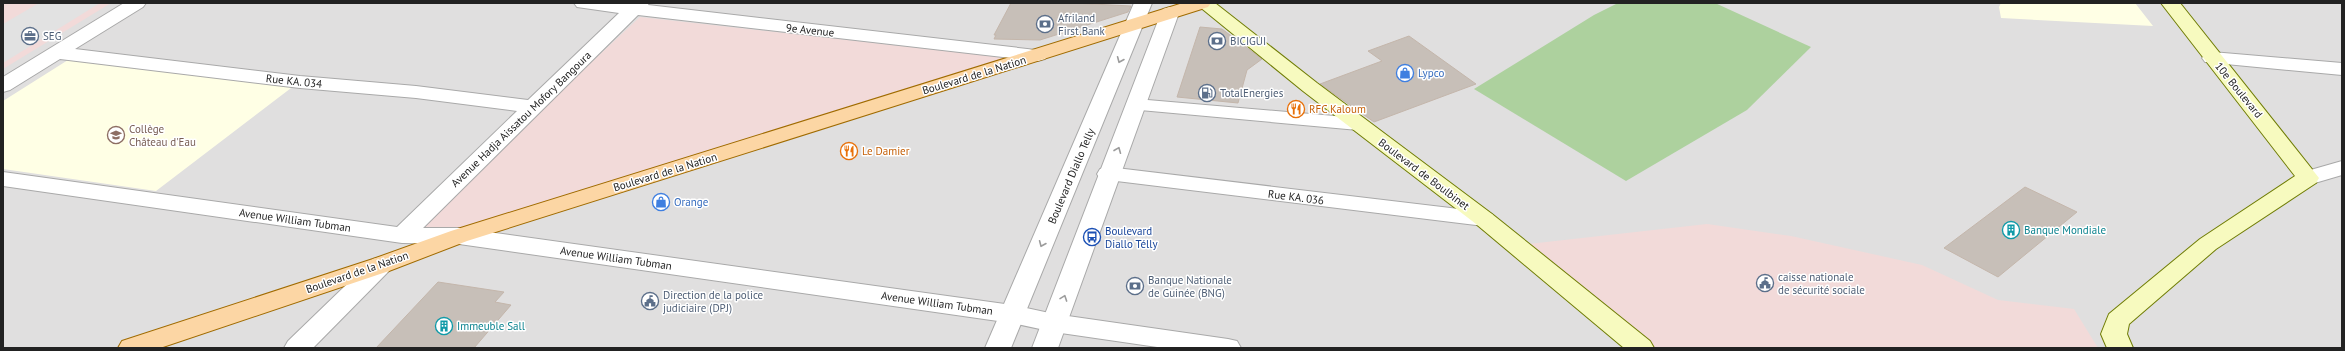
<svg xmlns="http://www.w3.org/2000/svg" width="2345" height="351" font-family="'PT Sans',sans-serif">
  <style>
    .residential { fill: #e0dfdf }
    .commercial { fill: #f2dad9 }
    .education { fill: #ffffe5 }
    .forest { fill: #add19e }
    .parking { fill: #e2e2e2 }
    .building { fill: #c7bfb8; stroke: #c4b6ab }
    .lines { fill: none; stroke-linecap: round; stroke-linejoin: round }
    .minor-casing { stroke: #a9a9a9; stroke-width: 2 }
    .tertiary-casing { stroke: #a9a9a9; stroke-width: 2 }
    .secondary-casing { stroke: #707d05; stroke-width: 2 }
    .primary-casing { stroke: #a06b00; stroke-width: 2 }
    .minor { fill: #fff; fill-rule: evenodd }
    .tertiary { fill: #fff; fill-rule: evenodd }
    .secondary { fill: #f7fabf; fill-rule: evenodd }
    .primary { fill: #fcd6a4; fill-rule: evenodd }
    .oneway { stroke: #9c9c9c }
    .labels { text-anchor: middle; dominant-baseline: central; stroke-width: 3; stroke-linejoin: round; paint-order: stroke }
    .service-label { font-size: 11px; fill: #4e5e75; stroke: #fff; text-anchor: start }
    .street-label { font-size: 11px; fill: #222; stroke: #fff }
    .shop-label { font-size: 11px; fill: #366cbe; stroke: #fff; text-anchor: start }
    .food-label { font-size: 11px; fill: #c56008; stroke: #fff; text-anchor: start }
    .education-label { font-size: 11px; fill: #785e54; stroke: #fff; text-anchor: start }
    .culture-label { font-size: 11px; fill: #0d838f; stroke: #fff; text-anchor: start }
    .transit-label { font-size: 11px; fill: #164399; stroke: #fff; text-anchor: start }
  </style>
  <rect width="100%" height="100%" fill="#f2efe9"/>
  <path class="residential" d="M3 3H2342V348H3Z"/>
  <path class="commercial" d="M3 3H111L3 69Z
    M640 17 1009 58 489 224 438 234 410 231Z
    M1707 224 1791 236 1922 265 1998 300 2074 309 2098 348H1655L1519 245Z"/>
  <path class="education" d="M2001 3H2135L2153 26 2001 18 1999 7Z
    M68 60 184 69 295 85 156 191 3 169V101Z"/>
  <path class="forest" d="M1618 3H1715L1811 47 1747 110 1626 181 1474 89 1594 15Z"/>
  <path class="parking" d="M39 3H100L3 63V24Z"/>
  <path class="building" d="M1011 3H1073L1131 6 1128 12 1040 40 994 39 996 35H994Z
    M1200 27 1222 29 1262 59 1247 70 1238 103 1177 97Z
    M1409 36 1476 84 1374 122 1320 84 1382 61 1368 51Z
    M2025 187 2077 212 1998 277 1944 248Z
    M438 282 504 292 495 302 511 305 474 348H376Z"/>
  <g class="lines">
    <g class="minor-casing">
      <path id="minor" d="M124 3H146L143 7 75 49 300 76 416 86 528 100 619 13 577 7 574 3H649L648 5 1045 51 1048 55 1045 59 1038 61 638 15 423 228H459L1012 305 1054 314 1228 339 1237 341 1241 348H1164L1054 332 1012 323 459 244 402 243 3 186V172L397 227 517 111 416 98 300 88 60 59 10 90 3 92V77Z
        M2212 52 2342 63V75L2205 62 2202 58 2205 54Z
        M1136 99 1358 118 1365 120 1368 124 1365 128 1358 130 1129 109 1126 105 1129 101Z
        M2342 161V175L2308 185 2300 183 2297 178 2300 173Z
        M1108 167 1484 212 1492 214 1495 219 1492 224 1484 226 1100 179 1097 174 1100 169Z
        M381 257 389 259 393 265 389 271 313 348H284L288 341 373 259Z"/>
    </g>
    <g class="tertiary-casing">
      <path id="tertiary" d="M1134 3H1152L1011 348H985Z
        M1170 7 1177 9 1179 13 1058 348H1032L1161 13 1163 9Z"/>
    </g>
    <g class="secondary-casing">
      <path id="secondary" d="M1195 3H1215L1317 83 1492 214 1650 341 1654 348H1624L1476 224 1303 91Z
        M2161 3H2180L2319 178 2316 183 2216 249 2129 324 2127 334 2133 348H2107L2101 334 2109 314 2200 239 2295 176Z"/>
    </g>
    <g class="primary-casing">
      <path id="primary" d="M1183 3H1211L1208 7 467 241 389 271 160 348H118L122 341 373 259 451 231Z"/>
    </g>
    <use href="#minor" class="minor"/>
    <use href="#tertiary" class="tertiary"/>
    <use href="#secondary" class="secondary"/>
    <use href="#primary" class="primary"/>
  </g>
  <defs><path id="oneway-chevron" d="M-2-3.5L2.5 0L-2 3.5" fill="none" stroke-width="1.6" stroke-linecap="round" stroke-linejoin="round"/></defs>
  <g class="oneway">
    <use href="#oneway-chevron" transform="translate(1120 60) rotate(113)"/>
    <use href="#oneway-chevron" transform="translate(1118 150) rotate(-68)"/>
    <use href="#oneway-chevron" transform="translate(1042 244) rotate(113)"/>
    <use href="#oneway-chevron" transform="translate(1064 298) rotate(-70)"/>
  </g>
  <defs>
    <g id="bank-ring" transform="scale(0.9)"><circle r="9.5" fill="#fff" stroke="#5c6f8a" stroke-width="1.5"/><path d="M-6-4H6V4H-6ZM0-2.3a2.3 2.3 0 1 0 0 4.6a2.3 2.3 0 1 0 0-4.6Z" fill="#5c6f8a"/></g>
    <g id="office-ring" transform="scale(0.9)"><circle r="9.5" fill="#fff" stroke="#5c6f8a" stroke-width="1.5"/><path d="M-6-3h4V-5.5h4V-3h4V5H-6ZM-1-4.5V-3h2v-1.5ZM-6 0V1H6V0Z" fill="#5c6f8a"/></g>
    <g id="shop-ring" transform="scale(0.9)"><circle r="9.5" fill="#fff" stroke="#3f7fe0" stroke-width="1.5"/><path d="M-5-2.5h2.3a2.7 3.5 0 0 1 5.4 0H5L5.5 6h-11ZM-1.5-2.5h3a1.5 2.3 0 0 0-3 0Z" fill="#3f7fe0"/></g>
    <g id="fuel-ring" transform="scale(0.9)"><circle r="9.5" fill="#fff" stroke="#5c6f8a" stroke-width="1.5"/><path d="M-5.5-6h7V0h2V4h1.3V-2.5L3-4.5l.8-.8L6-3V5H2.5V1h-1V6h-7ZM-4.2-4.7v3.2H.2V-4.7Z" fill="#5c6f8a"/></g>
    <g id="restaurant-ring" transform="scale(0.9)"><circle r="9.5" fill="#fff" stroke="#e8710a" stroke-width="1.5"/><path d="M-5-6h1v4h1v-4h1v4h1v-4h1v5L-1.5 .5V6h-2V.5L-5-1ZM5-6V6H3V1.5H1.5Q1.5-4 5-6Z" fill="#e8710a"/></g>
    <g id="school-ring" transform="scale(0.9)"><circle r="9.5" fill="#fff" stroke="#8d6e63" stroke-width="1.5"/><path d="M0-5L7-2L0 1L-7-2ZM-4 1L0 2.5L4 1V4Q0 6-4 4Z" fill="#8d6e63"/></g>
    <g id="building-ring" transform="scale(0.9)"><circle r="9.5" fill="#fff" stroke="#0f9aa8" stroke-width="1.5"/><path d="M-4-6H4V6H1V3H-1V6H-4ZM-2.5-4.3h1.7v1.8h-1.7ZM.8-4.3h1.7v1.8H.8ZM-2.5-1h1.7V.8h-1.7ZM.8-1h1.7V.8H.8Z" fill="#0f9aa8"/></g>
    <g id="bus-ring" transform="scale(0.9)"><circle r="9.5" fill="#fff" stroke="#1a4fb4" stroke-width="1.5"/><path d="M-5-6H5V4H4V6H2V4H-2V6H-4V4H-5ZM-3.5-4V0h7V-4ZM-3.5 1.2v1.5H-2V1.2ZM2 1.2v1.5H3.5V1.2Z" fill="#1a4fb4"/></g>
    <g id="civic-ring" transform="scale(0.9)"><circle r="9.5" fill="#fff" stroke="#5c6f8a" stroke-width="1.5"/><path d="M-.6-6.5H3V-4.5H.6V-3L4-1V1h2V6H-6V1h2V-1L-.6-3ZM-1.2 2.5V6h2.4V2.5Z" fill="#5c6f8a"/></g>
  </defs>
  <g fill-rule="evenodd">
    <use href="#bank-ring" x="1045" y="24"/>
    <use href="#office-ring" x="30" y="36"/>
    <use href="#bank-ring" x="1217" y="41"/>
    <use href="#shop-ring" x="1405" y="73"/>
    <use href="#fuel-ring" x="1207" y="93"/>
    <use href="#restaurant-ring" x="1296" y="109"/>
    <use href="#school-ring" x="116" y="135"/>
    <use href="#restaurant-ring" x="849" y="151"/>
    <use href="#shop-ring" x="661" y="202"/>
    <use href="#building-ring" x="2011" y="230"/>
    <use href="#bus-ring" x="1092" y="237"/>
    <use href="#civic-ring" x="1765" y="283"/>
    <use href="#bank-ring" x="1135" y="286"/>
    <use href="#civic-ring" x="650" y="301"/>
    <use href="#building-ring" x="444" y="326"/>
  </g>
  <g class="labels">
    <g class="service-label">
      <text x="1058" y="18">Afriland<tspan x="1058" dy="13">First Bank</tspan></text>
      <text x="43" y="36">SEG</text>
      <text x="1230" y="41">BICIGUI</text>
      <text x="1220" y="93">TotalEnergies</text>
      <text x="1778" y="277">caisse nationale<tspan x="1778" dy="13">de sécurité sociale</tspan></text>
      <text x="1148" y="280">Banque Nationale<tspan x="1148" dy="13">de Guinée (BNG)</tspan></text>
      <text x="663" y="295">Direction de la police<tspan x="663" dy="13">judiciaire (DPJ)</tspan></text>
    </g>
    <g class="street-label">
      <text transform="translate(810 30) rotate(6)">9e Avenue</text>
      <text transform="translate(974 75) rotate(-17)">Boulevard de la Nation</text>
      <text transform="translate(294 81) rotate(6)">Rue KA. 034</text>
      <text transform="translate(2239 90) rotate(51)">10e Boulevard</text>
      <text transform="translate(521 119) rotate(-44)">Avenue Hadja Aissatou Mofory Bangoura</text>
      <text transform="translate(665 172) rotate(-17)">Boulevard de la Nation</text>
      <text transform="translate(1424 174) rotate(37)">Boulevard de Boulbinet</text>
      <text transform="translate(1071 176) rotate(-67)">Boulevard Diallo Telly</text>
      <text transform="translate(1296 197) rotate(7)">Rue KA. 036</text>
      <text transform="translate(295 220) rotate(8)">Avenue William Tubman</text>
      <text transform="translate(616 258) rotate(8)">Avenue William Tubman</text>
      <text transform="translate(357 272) rotate(-19)">Boulevard de la Nation</text>
      <text transform="translate(937 303) rotate(8)">Avenue William Tubman</text>
    </g>
    <g class="shop-label">
      <text x="1418" y="73">Lypco</text>
      <text x="674" y="202">Orange</text>
    </g>
    <g class="food-label">
      <text x="1309" y="109">RFC Kaloum</text>
      <text x="862" y="151">Le Damier</text>
    </g>
    <g class="education-label">
      <text x="129" y="129">Collège<tspan x="129" dy="13">Château d'Eau</tspan></text>
    </g>
    <g class="culture-label">
      <text x="2024" y="230">Banque Mondiale</text>
      <text x="457" y="326">Immeuble Sall</text>
    </g>
    <g class="transit-label">
      <text x="1105" y="231">Boulevard<tspan x="1105" dy="13">Diallo Télly</tspan></text>
    </g>
  </g>
  <rect width="2345" height="351" fill="none" stroke="#222222" stroke-width="8"/>
</svg>
